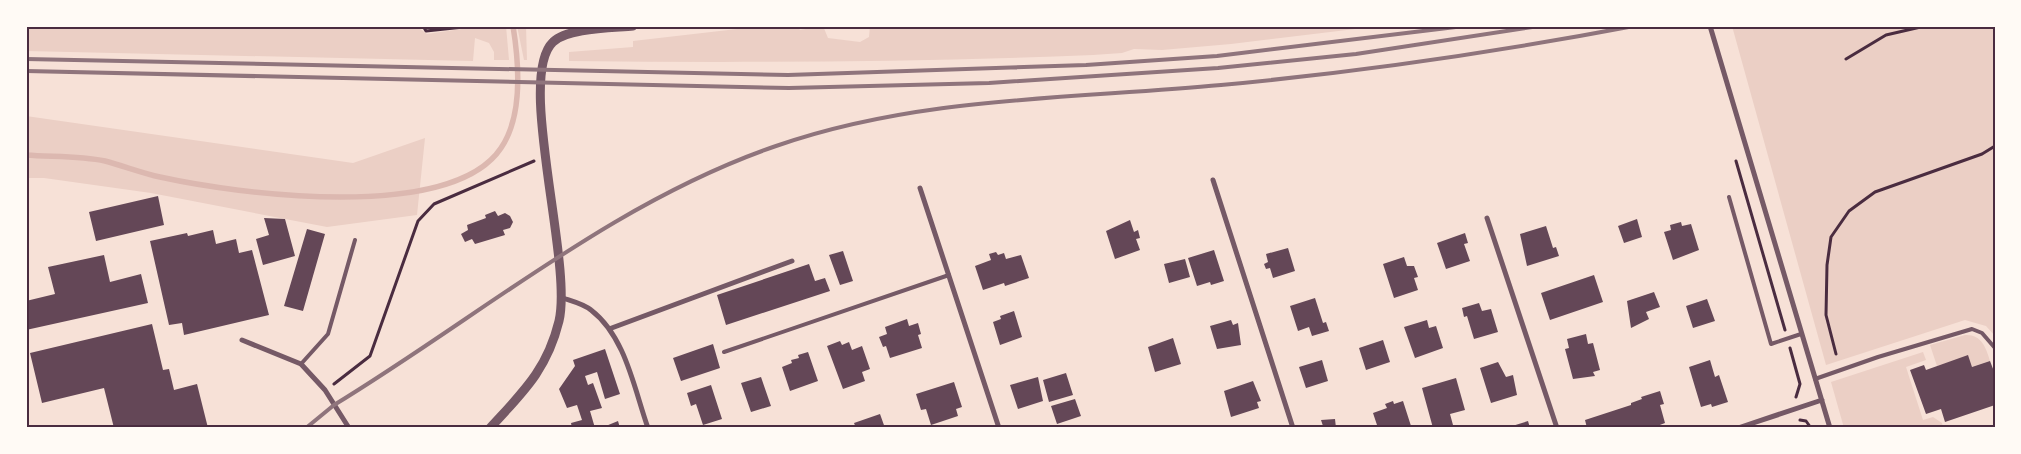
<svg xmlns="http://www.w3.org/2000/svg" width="2021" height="454" font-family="'Fira Sans',sans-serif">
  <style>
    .green { fill: #ebcfc5 }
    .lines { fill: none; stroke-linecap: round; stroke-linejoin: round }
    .stream { stroke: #dcb8b0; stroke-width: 5.5 }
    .building { fill: #644757 }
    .path { stroke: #4a2c40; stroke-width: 3 }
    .service { stroke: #755966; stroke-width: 4 }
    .minor { stroke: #755966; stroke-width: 5 }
    .tertiary { stroke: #755966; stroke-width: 9 }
    .rail { stroke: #8f747c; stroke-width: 4 }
    .neatline { fill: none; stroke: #4a2c40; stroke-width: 2 }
  </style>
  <rect width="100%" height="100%" fill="#f7e1d7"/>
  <path class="green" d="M26 26H416L427 34 482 26H506L509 60H494V52L489 43 475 38 473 61 26 51Z
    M517 26H526L527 60H524Z
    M763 26H798L800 30 823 26 828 38 860 42 869 37 870 26H1380L1231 44 1162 50 1134 49 1122 53 1093 55C918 62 744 63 569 61V52L633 47V41Z
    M1732 26H1995V336L1986 326 1965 320 1826 365Z
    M26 116 353 163 425 138 417 215 327 227 151 193 44 178H26Z
    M1965 335C1981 334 1986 347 1990 361L1972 367 1968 356 1937 366 1930 345Z
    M1923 352 1926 360 1906 367 1923 420 1933 417 1942 423 1943 428H1844L1831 382Z"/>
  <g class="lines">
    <path class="stream" d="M26 155C52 157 80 156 105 161 124 166 142 173 160 177 237 194 451 223 501 148 523 116 519 63 513 26"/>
  </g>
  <path class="building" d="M158 196 164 225 96 241 89 212Z
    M495 211 498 216 505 213 510 216 513 222 510 228 503 230 505 235 475 244 472 239 465 242 461 234 468 230 467 225 486 218 485 215Z
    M264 218 285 219 295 256 263 265 256 239 269 235Z
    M1637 219 1642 237 1624 243 1618 226Z
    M1130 220 1134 232 1138 230 1140 238 1136 239 1140 250 1115 259 1106 231Z
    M1681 222 1682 226 1691 224 1699 250 1673 260 1664 232 1671 230 1670 225Z
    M1546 226 1553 248 1556 247 1559 256 1527 266 1520 234Z
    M307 229 325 234 303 311 284 306Z
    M213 230 216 244 236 239 239 253 252 250 269 315 184 335 182 323 169 325 150 241 187 233 188 236Z
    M1465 233 1468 243 1464 244 1470 261 1446 269 1437 243Z
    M1288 248 1295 271 1273 278 1270 268 1266 269 1264 264 1268 262 1266 254Z
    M1214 250 1224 281 1211 285 1210 282 1197 286 1188 258Z
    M843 251 853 281 840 285 829 255Z
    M996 252 998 255 1004 253 1006 259 1021 255 1029 278 1005 286 1004 283 983 290 975 266 991 260 989 254Z
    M104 255 110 282 141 274 148 303 26 330V301L55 294 48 267Z
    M1404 257 1407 266H1414L1418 277 1414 278 1418 290 1394 298 1383 264Z
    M1185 259 1190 277 1169 283 1164 264Z
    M809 264 815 281 825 278 830 291 726 325 717 295Z
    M1594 275 1603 302 1550 320 1541 293Z
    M1654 292 1660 307 1646 312 1649 319 1631 328 1627 301Z
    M1315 298 1323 323 1326 322 1329 331 1312 336 1309 327 1298 331 1290 306Z
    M1707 299 1715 321 1693 328 1686 306Z
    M1479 303 1482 311 1491 309 1498 332 1474 339 1467 316 1464 317 1462 308Z
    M1014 311 1022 337 1000 345 993 322 1001 319 1000 316Z
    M907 319 909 326 918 323 921 334 918 335 922 348 890 358 886 346 883 347 879 337 887 334 885 327Z
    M1231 320 1233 325 1238 323 1241 345 1217 349 1210 326Z
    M1427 320 1429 328 1436 326 1443 348 1415 358 1404 327Z
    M152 324 163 370 169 369 174 390 197 384 208 428H114L104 388 42 403 30 353Z
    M1586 334 1588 344 1593 343 1600 370 1593 372 1595 376 1573 379 1565 349 1569 348 1567 339Z
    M1173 338 1181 364 1155 372 1148 347Z
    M1383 340 1390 362 1366 370 1359 348Z
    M840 341 842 345 849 342 852 350 862 346 870 369 862 372 865 381 843 389 827 346Z
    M713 344 720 368 681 381 673 358Z
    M605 349 620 394 605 399 597 372 585 376 588 385 593 383 602 408 590 411 595 428H572L571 423 582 420 577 405 567 408 559 389 575 366 573 360Z
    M808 352 818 381 790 391 782 367 792 363 791 360 799 358 798 355Z
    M1968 355 1972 367 1990 361 1995 374V405L1945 422 1941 409 1926 414 1910 370 1924 365 1926 370Z
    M1322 360 1328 381 1306 388 1299 367Z
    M1710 360 1715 377 1719 375 1728 402 1712 407 1711 404 1701 407 1689 367Z
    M1498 362 1506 377 1513 375 1517 395 1491 403 1480 368Z
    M1066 373 1073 395 1049 402 1043 380Z
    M761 377 771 406 751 412 741 383Z
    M1038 377 1043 401 1018 409 1010 385Z
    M1456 378 1465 410 1450 414 1453 425 1433 428 1422 388Z
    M1253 381 1261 401 1257 402 1259 408 1231 417 1224 391Z
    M954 382 962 407 956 409 958 416 931 425 926 409 921 410 916 394Z
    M711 385 722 419 703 425 696 404 691 406 687 393Z
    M1660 391 1664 404 1660 405 1665 423 1652 428H1587L1585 420 1631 405V403L1642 399 1641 397Z
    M1075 399 1081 416 1057 424 1051 406Z
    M1393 401 1394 404 1403 401 1411 426 1378 428 1373 413 1387 408 1385 404Z
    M880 414 885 428H856L854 423Z
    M1335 419 1336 428H1318L1323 426 1321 420Z
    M618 421 620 428H601Z
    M1528 421 1530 428H1509V427Z"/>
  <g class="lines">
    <path class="path" d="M423 26 426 31 473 26
      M1846 59 1886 35 1925 26
      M1736 161 1785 330
      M1790 348 1800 384 1796 397
      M1836 354 1826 315 1827 265 1831 237 1849 211 1875 192 1982 154 1995 146
      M334 384 370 356 418 221 434 204 534 161
      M1800 420 1806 421 1811 428"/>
    <path class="service" d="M1729 197 1771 344 1801 334
      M724 352 949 275
      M301 364 328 334 355 240
      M1815 379 1878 357 1972 329 1982 333 1995 348"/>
    <path class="minor" d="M1710 26 1830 428
      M1213 180 1293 428
      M920 188 999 428
      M1487 218 1557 428
      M563 298C572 301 584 304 591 310 626 337 634 389 648 428
      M609 329 792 261
      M242 340 301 364 325 390 349 428
      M1738 428 1822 400"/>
    <path class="tertiary" d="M490 428C523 392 547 370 559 321 573 262 516 77 553 42 567 28 613 28 633 26"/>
    <path class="rail" d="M26 59 788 75 1086 65 1217 56 1464 26
      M26 71 789 88 989 83 1218 68 1356 54 1539 26
      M306 428 334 405C479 317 613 202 776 146 919 96 1072 99 1221 85 1360 72 1497 52 1634 26"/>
  </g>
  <rect width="2021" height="454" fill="none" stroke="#fffaf5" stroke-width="55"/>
  <rect x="28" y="28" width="1966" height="398" class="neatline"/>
</svg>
